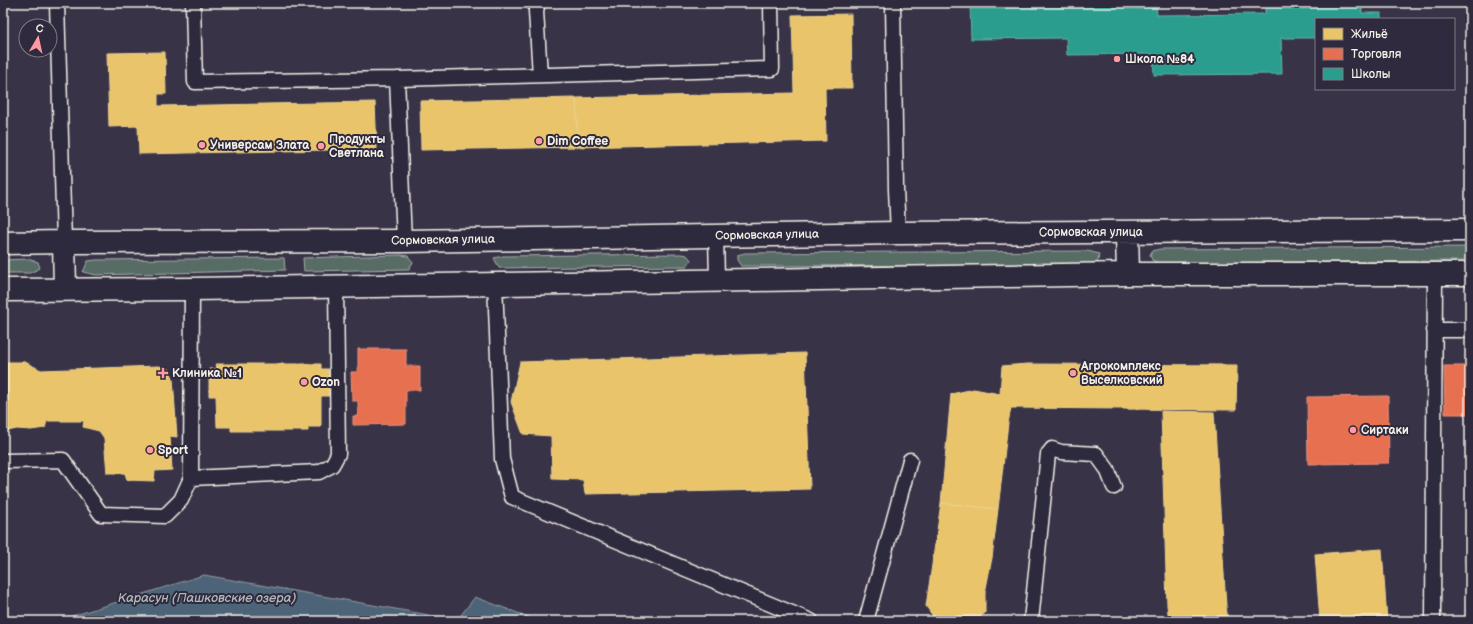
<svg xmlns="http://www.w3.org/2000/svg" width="1473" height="624" font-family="'Balsamiq Sans',sans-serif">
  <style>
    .green { fill: #586c66; stroke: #a6aea7 }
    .water { fill: #4d6477; stroke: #909ca4 }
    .homes { fill: #e9c46a; stroke: #ecd290 }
    .shops { fill: #e76f51; stroke: #eb967e }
    .schools { fill: #2a9d8f; stroke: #67b6aa }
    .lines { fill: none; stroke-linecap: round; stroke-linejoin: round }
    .service-casing { stroke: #f4f1e8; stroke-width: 17 }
    .secondary-casing { stroke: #f4f1e8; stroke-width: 25 }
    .service { stroke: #2f2a3d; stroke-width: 14 }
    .secondary { stroke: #2f2a3d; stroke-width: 22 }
    .poi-dot { fill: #ff9aa2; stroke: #2f2a3d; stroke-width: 1.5 }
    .labels { text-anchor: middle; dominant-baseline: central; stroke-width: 4; stroke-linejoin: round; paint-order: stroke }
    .poi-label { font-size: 12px; font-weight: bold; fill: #f4f1e8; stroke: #2f2a3d; text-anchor: start }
    .street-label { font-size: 12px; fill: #f4f1e8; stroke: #2f2a3d }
    .water-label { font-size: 13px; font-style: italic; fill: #b1b9bb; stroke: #2f2a3d }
  </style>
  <rect width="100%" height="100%" fill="#393348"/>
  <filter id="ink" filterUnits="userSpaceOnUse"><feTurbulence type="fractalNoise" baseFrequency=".025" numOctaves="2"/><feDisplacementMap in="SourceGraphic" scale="8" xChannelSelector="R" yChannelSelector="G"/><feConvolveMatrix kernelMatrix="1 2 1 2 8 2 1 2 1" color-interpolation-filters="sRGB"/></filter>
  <g filter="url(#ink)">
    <path class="green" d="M1470 247V261L1159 263 1152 260 1150 255 1152 251 1160 249Z
      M1088 251 1099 254 1098 261 1095 265 741 266 737 260V255L745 253Z
      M681 254 687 255 691 260 687 266 499 268 494 258 503 256Z
      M401 255 408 256 413 262 409 269 304 271 303 258Z
      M284 258 285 270 96 275 83 272 88 261 96 260Z
      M29 259 38 262 40 268 30 273H3V260Z"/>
    <path class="water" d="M204 575 457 620 475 597 539 621H56Z"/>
    <path class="homes" d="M851 14 852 88H825L826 141 578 147 576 98 794 93 792 15Z
      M165 52 166 94H158V106L375 102 377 149 139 154 138 126 109 127 107 53Z
      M576 98 578 147 421 150 420 101Z
      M805 353 810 489 585 494 583 480 552 479 551 436 523 434 511 402 520 362Z
      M3 362H25L41 370 159 366 169 369 173 378 177 437 170 436 172 470 155 471 154 481 127 480 125 473H107L104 438 99 431 83 427 84 421H47L45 428 31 430 17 429 3 432Z
      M216 364H321V369H328L329 396H321V427H308V431H231V427H217L216 396H209V369H217Z
      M1027 364 1237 365 1236 410 1011 408 1008 423 998 509 941 503 951 394 974 389 1000 394 1002 366Z
      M1161 411 1214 412 1226 606 1228 621H1169L1167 605Z
      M941 503 998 509 992 558 985 593V613L975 621H936L926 606Z
      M1465 536H1470V564H1465Z
      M1382 549 1387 621H1320L1315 554Z"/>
    <path class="shops" d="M358 349H406V366H420V390H406V424L353 425V416H358V401H352L351 372H358Z
      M1444 366H1470V414H1445Z
      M1388 396 1389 463 1308 464 1307 397Z"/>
    <path class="schools" d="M970 3H1156L1157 15 1265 14V3H1362V13H1381V19H1316V38H1281L1282 74 1154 75 1153 54 1067 55 1066 38 971 39Z"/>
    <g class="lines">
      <g class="service-casing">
        <path id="service" d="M57 3 64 242
          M193 3 195 82 397 79 772 69 771 3
          M538 3 536 11 540 75
          M893 3 896 189 898 233
          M397 79 404 241
          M716 235 717 279
          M495 283 502 459 512 497 811 621
          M1434 330H1470
          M3 461 63 460 101 514 165 516 181 500 191 478 192 289
          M191 478 319 472 332 465 338 454 336 286
          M866 621 910 460
          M1031 621 1048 454 1052 449 1061 452 1096 454 1107 469 1114 487
          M1433 621 1435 274"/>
      </g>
      <g class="secondary-casing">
        <path id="secondary" d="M1127 232 1128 274
          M64 242 65 289
          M3 243 64 242 404 241 898 233 1470 230
          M3 290 192 289 1128 274H1470"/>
      </g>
      <use href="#service" class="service"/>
      <use href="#secondary" class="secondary"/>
    </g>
  </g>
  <g class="poi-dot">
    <circle cx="1117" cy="59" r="4"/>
    <circle cx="539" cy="141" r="4"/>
    <circle cx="202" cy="145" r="4"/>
    <circle cx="321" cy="146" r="4"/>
    <path d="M161 367h4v4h4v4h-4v4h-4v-4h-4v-4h4z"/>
    <circle cx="1073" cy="373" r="4"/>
    <circle cx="304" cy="382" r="4"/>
    <circle cx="1353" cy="430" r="4"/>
    <circle cx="150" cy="450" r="4"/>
  </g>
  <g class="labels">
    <g class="poi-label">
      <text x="1125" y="59">Школа №84</text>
      <text x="329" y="139">Продукты<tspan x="329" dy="14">Светлана</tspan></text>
      <text x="547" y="141">Dim Coffee</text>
      <text x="210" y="145">Универсам Злата</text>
      <text x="1081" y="366">Агрокомплекс<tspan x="1081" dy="14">Выселковский</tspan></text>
      <text x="172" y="373">Клиника №1</text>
      <text x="312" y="382">Ozon</text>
      <text x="1361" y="430">Сиртаки</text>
      <text x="158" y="450">Sport</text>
    </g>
    <g class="street-label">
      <text x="1091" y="232">Сормовская улица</text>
      <text transform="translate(767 235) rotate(-1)">Сормовская улица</text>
      <text transform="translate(443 240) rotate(-1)">Сормовская улица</text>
    </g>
    <g class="water-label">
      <text x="207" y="598">Карасун (Пашковские озера)</text>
    </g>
  </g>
  <rect width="1473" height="624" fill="none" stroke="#2f2a3d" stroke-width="16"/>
  <rect x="8" y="8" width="1457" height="608" fill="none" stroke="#f4f1e8" stroke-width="1.5" filter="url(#ink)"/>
  <rect x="1315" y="18" width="140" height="72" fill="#2f2a3d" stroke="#7e7a81"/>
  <rect x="1323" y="28" width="20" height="12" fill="#e9c46a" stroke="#7e7a81"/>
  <text x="1351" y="38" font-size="12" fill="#f4f1e8">Жильё</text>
  <rect x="1323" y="48" width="20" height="12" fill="#e76f51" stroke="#7e7a81"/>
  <text x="1351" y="58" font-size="12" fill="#f4f1e8">Торговля</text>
  <rect x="1323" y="68" width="20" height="12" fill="#2a9d8f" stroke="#7e7a81"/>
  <text x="1351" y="78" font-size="12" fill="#f4f1e8">Школы</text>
  <g transform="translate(38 38) rotate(9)"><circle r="19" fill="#2f2a3d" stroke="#7e7a81"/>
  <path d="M0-3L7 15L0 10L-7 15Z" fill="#ff9aa2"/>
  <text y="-6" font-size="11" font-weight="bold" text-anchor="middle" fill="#f4f1e8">С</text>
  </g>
</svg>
